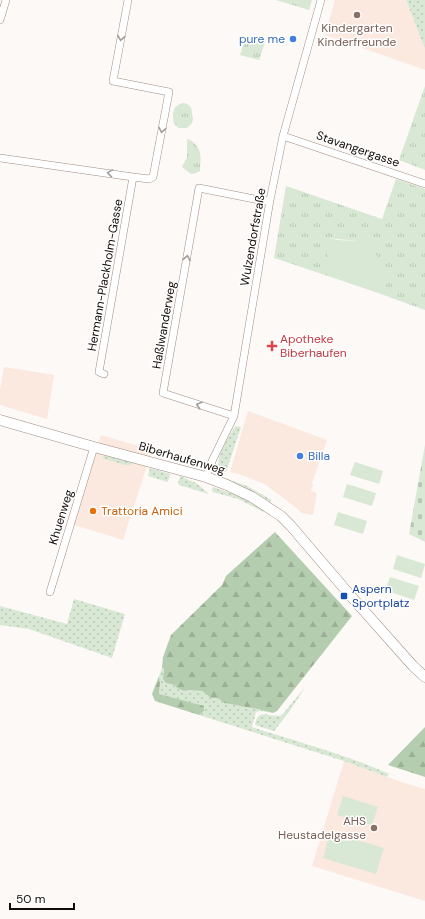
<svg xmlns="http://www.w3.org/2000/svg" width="425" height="919" font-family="'DM Sans',sans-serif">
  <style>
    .built { fill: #fbe9e0 }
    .grass { fill: url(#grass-dots) }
    .forest { fill: url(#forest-firs) }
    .cemetery { fill: url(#cemetery-stones) }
    .park { fill: url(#park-tufts) }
    .garden { fill: #d8e8d4 }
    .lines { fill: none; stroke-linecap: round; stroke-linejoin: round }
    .minor-casing { stroke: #a18d83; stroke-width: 8 }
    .secondary-casing { stroke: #a18d83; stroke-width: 11 }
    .minor { stroke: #fff; stroke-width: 7 }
    .secondary { stroke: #fff; stroke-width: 10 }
    .oneway { stroke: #a19e9d }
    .education-dot { fill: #8d6e63; stroke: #fff; stroke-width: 1.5 }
    .shop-dot { fill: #3f7fe0; stroke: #fff; stroke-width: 1.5 }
    .health-dot { fill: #e0444e; stroke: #fff; stroke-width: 1.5 }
    .food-dot { fill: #e8710a; stroke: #fff; stroke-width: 1.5 }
    .transit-dot { fill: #1a4fb4; stroke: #fff; stroke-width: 1.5 }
    .labels { text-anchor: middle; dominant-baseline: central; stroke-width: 3; stroke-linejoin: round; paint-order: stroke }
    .education-label { font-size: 12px; fill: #785e54; stroke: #fff }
    .shop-label { font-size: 12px; fill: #366cbe; stroke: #fff; text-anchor: end }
    .street-label { font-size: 12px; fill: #130c09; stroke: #fff }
    .health-label { font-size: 12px; fill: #be3a42; stroke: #fff; text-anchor: start }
    .food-label { font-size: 12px; fill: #c56008; stroke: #fff; text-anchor: start }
    .transit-label { font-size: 12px; fill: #164399; stroke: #fff; text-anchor: start }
  </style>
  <defs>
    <pattern id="grass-dots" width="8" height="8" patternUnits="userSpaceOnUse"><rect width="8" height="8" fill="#d8e8d4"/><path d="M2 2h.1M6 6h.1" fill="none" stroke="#b8c6b5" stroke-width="1.8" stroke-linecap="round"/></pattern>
    <pattern id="forest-firs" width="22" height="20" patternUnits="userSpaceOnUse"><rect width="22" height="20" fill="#b5cdaf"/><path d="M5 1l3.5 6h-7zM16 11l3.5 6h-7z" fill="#9baf95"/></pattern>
    <pattern id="cemetery-stones" width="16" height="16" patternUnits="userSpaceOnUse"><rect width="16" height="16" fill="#d8e8d4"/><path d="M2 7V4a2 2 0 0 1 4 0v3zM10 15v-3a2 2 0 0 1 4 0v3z" fill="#b8c6b5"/></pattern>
    <pattern id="park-tufts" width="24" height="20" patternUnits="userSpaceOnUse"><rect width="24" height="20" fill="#d8e8d4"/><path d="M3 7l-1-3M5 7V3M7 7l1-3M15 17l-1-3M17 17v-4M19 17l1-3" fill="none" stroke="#b8c6b5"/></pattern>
  </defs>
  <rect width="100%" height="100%" fill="#fdf9f6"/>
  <path class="built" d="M335 0H406L425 49V70L325 35Z
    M4 367 54 375 47 419 0 405V390Z
    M248 411 327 440 312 483 313 484 311 491 317 493 313 515 301 513 299 510 266 485 242 475 230 472Z
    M101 435 152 450 123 540 74 525Z
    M344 761 401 782 425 789V901L312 866Z"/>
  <path class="grass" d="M406 0H425V49Z
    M236 426 241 427 226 472 219 471C215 456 227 442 233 429Z
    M105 454 134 461C133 465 129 465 125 465L102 458Z
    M150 468 170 474 168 482 148 476Z
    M180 476 196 483 209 494 179 485 178 483Z
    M224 478 247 486 272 500 270 502 253 492 231 483Z
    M213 487 233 494 249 500 265 511 264 512 238 499 213 492 212 490Z
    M74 599 125 614 112 658 29 629 0 625V606L67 624Z
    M162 668 164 669 163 679 175 685 177 688 184 691 190 690 202 691 211 698H218L224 703 258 709 273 713 260 711 256 712 252 727C298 742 345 754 389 774L387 777 344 761 199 715 204 711 159 694 160 682 159 676Z
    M306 686 289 712 274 731 255 725C258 706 271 719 282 715Z"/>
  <path class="forest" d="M275 532 352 616 277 711 273 713 258 709 224 703 218 698H211L202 691 190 690 184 691 177 688 175 685 166 683 163 679 164 669 162 668 163 657 171 635 222 585 226 576Z
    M159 676 160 682 159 694 204 706V711L199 715 155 701 152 694Z
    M425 727V777L388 765Z"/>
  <path class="cemetery" d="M425 445V542L409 534Z"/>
  <path class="park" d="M276 0H312L309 10Z
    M246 36 265 42 259 60 240 55Z
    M425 86V170L399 160Z
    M183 103C191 104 192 108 192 115 195 120 191 126 186 128 183 128 181 128 179 128 177 127 175 125 174 123 174 123 173 118 173 117 173 109 175 105 183 103Z
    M187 139C191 140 192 141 195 144 203 152 200 161 200 171L196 173 191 174 182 167 187 157Z
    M396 179 425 189V310L378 293 386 284 357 241 328 238V276L274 258 286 186 382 219Z"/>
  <path class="garden" d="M328 238 338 240 357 241 367 243 379 258 386 278V284L378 293 328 276Z
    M355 462 383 471 379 484 350 475Z
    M347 484 376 493 372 506 343 497Z
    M338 512 367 521 363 534 334 525Z
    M397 555 425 564 421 578 393 569Z
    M390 577 419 586 414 600 385 590Z
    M343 796 378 807 372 825 337 815Z
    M330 832 384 848 376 874 323 858Z"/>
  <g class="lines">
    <g class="minor-casing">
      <path id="minor" d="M0 20 6 0
        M283 136 425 184
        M0 158 133 177 149 179 153 177 169 92 113 81 128 0
        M104 374 99 372 133 177
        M234 416 163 393 199 188 264 201 270 200
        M206 477 213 459 234 416 270 200 283 136 321 0
        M50 592 94 447"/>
    </g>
    <g class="secondary-casing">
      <path id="secondary" d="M0 420 94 447 206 477 227 485 252 497 281 516 291 526 349 594 413 666 425 677"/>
    </g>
    <use href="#minor" class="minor"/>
    <use href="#secondary" class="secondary"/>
  </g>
  <defs><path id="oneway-chevron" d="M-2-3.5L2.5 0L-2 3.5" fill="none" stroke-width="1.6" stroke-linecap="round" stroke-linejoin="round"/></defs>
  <g class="oneway">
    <use href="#oneway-chevron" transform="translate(121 38) rotate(100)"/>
    <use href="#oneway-chevron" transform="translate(162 130) rotate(100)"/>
    <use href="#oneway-chevron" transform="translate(110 173) rotate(-171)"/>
    <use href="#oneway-chevron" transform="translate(187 258) rotate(-80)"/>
    <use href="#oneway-chevron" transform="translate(199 405) rotate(-162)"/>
  </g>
  <g class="education-dot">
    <circle cx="357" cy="15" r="4"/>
    <circle cx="374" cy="828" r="4"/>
  </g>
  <g class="shop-dot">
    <circle cx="293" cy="39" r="4"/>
    <circle cx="300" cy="456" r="4"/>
  </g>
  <path class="health-dot" d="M270 340h4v4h4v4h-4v4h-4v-4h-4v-4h4z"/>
  <circle class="food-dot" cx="93" cy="511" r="4"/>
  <rect class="transit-dot" x="340" y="592" width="8" height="8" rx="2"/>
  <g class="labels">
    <g class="education-label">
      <text x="357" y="28">Kindergarten<tspan x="357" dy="14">Kinderfreunde</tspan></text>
      <text x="366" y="821" text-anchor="end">AHS<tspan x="366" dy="14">Heustadelgasse</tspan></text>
    </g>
    <g class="shop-label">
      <text x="285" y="39">pure me</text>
      <text x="308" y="456" text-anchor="start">Billa</text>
    </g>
    <g class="street-label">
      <text transform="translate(358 149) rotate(19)">Stavangergasse</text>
      <text transform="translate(253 237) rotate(-80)">Wulzendorfstraße</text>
      <text transform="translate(105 275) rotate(-80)">Hermann-Plackholm-Gasse</text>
      <text transform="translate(164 325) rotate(-80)">Haßlwanderweg</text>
      <text transform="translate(182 458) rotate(16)">Biberhaufenweg</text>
      <text transform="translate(61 517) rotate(-73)">Khuenweg</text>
    </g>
    <g class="health-label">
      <text x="280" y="339">Apotheke<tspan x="280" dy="14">Biberhaufen</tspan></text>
    </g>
    <g class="food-label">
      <text x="101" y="511">Trattoria Amici</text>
    </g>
    <g class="transit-label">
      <text x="352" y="589">Aspern<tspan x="352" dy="14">Sportplatz</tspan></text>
    </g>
  </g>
  <path d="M10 903v6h64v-6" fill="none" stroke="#130c09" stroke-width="2"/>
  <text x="16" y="903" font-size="12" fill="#130c09" stroke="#ffffff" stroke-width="3" paint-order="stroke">50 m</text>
</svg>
